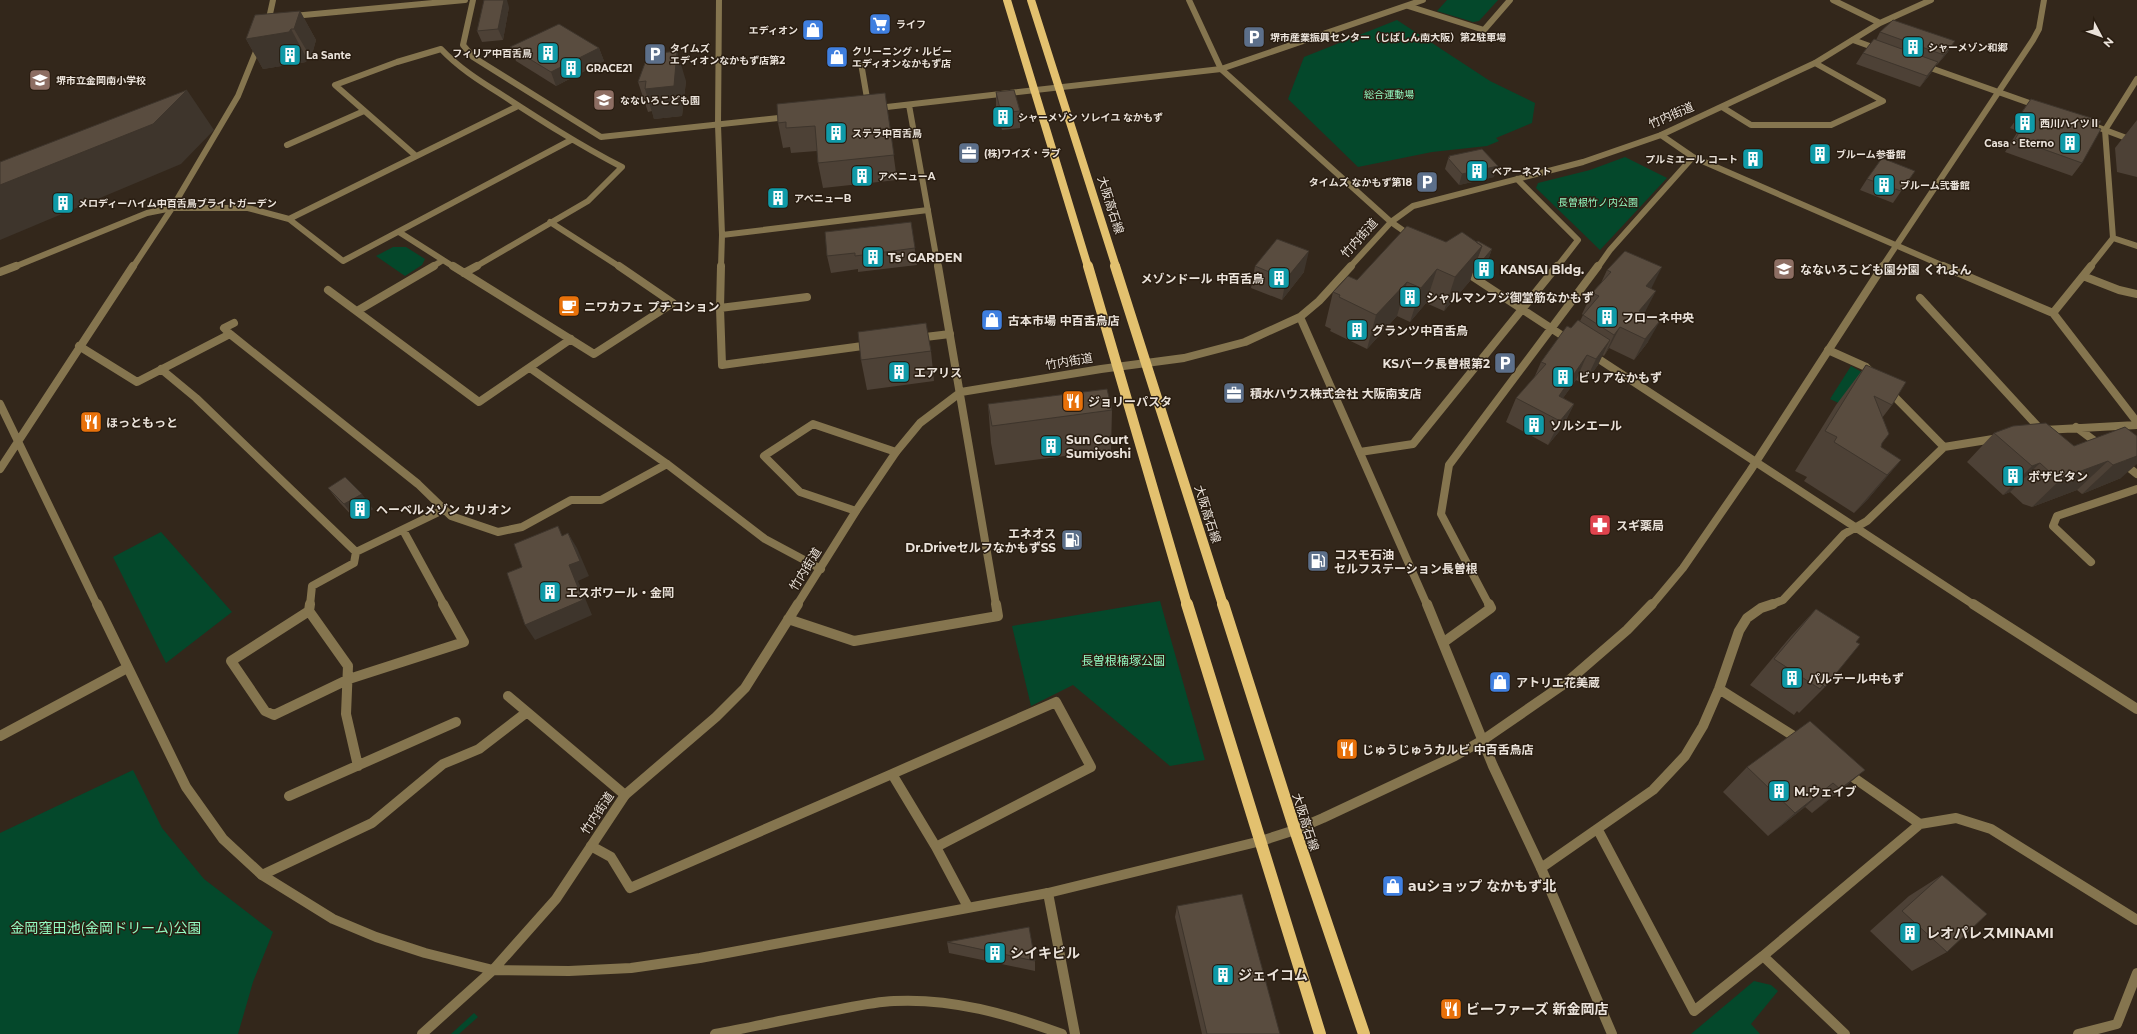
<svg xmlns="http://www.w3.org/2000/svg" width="2137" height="1034" font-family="Montserrat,'Noto Sans JP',sans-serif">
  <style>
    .green { fill: #04482b }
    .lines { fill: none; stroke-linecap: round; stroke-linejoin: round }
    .minor-far2 { stroke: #85754f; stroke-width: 6 }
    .minor-far1 { stroke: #85754f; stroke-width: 8 }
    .minor { stroke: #85754f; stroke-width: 10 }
    .tertiary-far2 { stroke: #85754f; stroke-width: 6 }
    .tertiary-far1 { stroke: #85754f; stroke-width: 8 }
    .tertiary { stroke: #85754f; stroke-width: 10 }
    .primary-far2 { stroke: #e3c16f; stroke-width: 8 }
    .primary-far1 { stroke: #e3c16f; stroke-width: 10 }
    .primary { stroke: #e3c16f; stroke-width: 12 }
    .wall { fill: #4d4136 }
    .shaded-wall { fill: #3e352c }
    .building { fill: #594c3f; stroke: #3e352c }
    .labels { text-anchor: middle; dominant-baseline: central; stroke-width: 3; stroke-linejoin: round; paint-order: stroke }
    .far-poi-label { font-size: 10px; font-weight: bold; fill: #eae2da; stroke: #291d11; text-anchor: start }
    .far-park-label { font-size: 10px; fill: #93fbc2; stroke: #291d11 }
    .street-label { font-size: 12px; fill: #eae2da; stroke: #291d11 }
    .poi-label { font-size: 12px; font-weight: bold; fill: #eae2da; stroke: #291d11; text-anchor: start }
    .park-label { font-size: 12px; fill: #93fbc2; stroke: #291d11 }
    .near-poi-label { font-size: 14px; font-weight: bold; fill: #eae2da; stroke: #291d11; text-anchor: start }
    .near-park-label { font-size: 14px; fill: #93fbc2; stroke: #291d11 }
  </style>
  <rect width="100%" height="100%" fill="#33271b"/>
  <path class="green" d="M1447 0H1498L1479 21 1473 22 1437 11Z
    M1397 20 1490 81 1535 103 1532 123 1496 138 1499 141 1487 146 1432 152 1358 167 1288 99 1304 57Z
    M1625 157 1667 178 1600 250 1536 188 1538 183 1590 170Z
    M393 247H406L425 259 422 265 405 276 376 256Z
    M1851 366 1867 375 1866 416 1830 399Z
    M161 532 232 612 166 663 113 557Z
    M1160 601 1205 760 1170 766 1073 685 1031 706 1012 626Z
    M133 770 162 828 204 879 273 932 253 982 238 1034H0V833Z
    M1754 981 1771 985 1778 991 1751 1024 1760 1034H1691Z
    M474 1013 478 1017 459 1034H451Z"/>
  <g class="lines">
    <path class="minor-far2" d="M1189 0 1221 69 1391 222 1411 236
      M1833 0 1880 23
      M1408 6 1484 30 1510 0
      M861 63 868 104
      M1722 107 1751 125H1831L1883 101 1815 63
      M718 125 722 235 721 267
      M1661 135 1693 157 1946 267
      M287 145 364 111
      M416 156 335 85 397 62 441 49C458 67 478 80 499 93 539 119 579 145 622 167L588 201 475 267
      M1517 179 1578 240 1557 267
      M289 219 518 106
      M550 222 620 267
      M1391 222 1413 206 1583 162 1661 135 1815 63 1880 23 1931 0
      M399 232 454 267
      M722 235 928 210
      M2113 238 2137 246
      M14 267 147 213 172 208H248L289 219 343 261 571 140
      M432 267 443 260
      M1598 267 1610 250 1693 157
      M2090 267 2113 238 2105 130 2137 79"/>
    <path class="minor-far1" d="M453 266 594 354 673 303 619 266
      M721 266 720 308 722 365 870 345
      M1943 266 2053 313 2137 422
      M1464 271 1569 340
      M0 272 16 266
      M464 273 477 266
      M2083 276 2119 290 2137 294
      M328 290 479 402 571 339
      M1920 298 2041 430
      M720 308 807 297
      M357 311 434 266
      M2053 313 2091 266
      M230 334 224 328 234 323
      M917 338 950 334
      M79 346 137 382 230 334 418 484 451 516 498 532 522 527 571 500H601L667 464
      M1828 350 1866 367 1872 373
      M1591 354 1974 605
      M530 368 667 464 765 539 821 569
      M161 369 196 398 356 552 443 510
      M1888 390 1944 447
      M2076 427 2100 445
      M2044 430 2137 425
      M1360 452 1413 444 1557 266
      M2123 463 2137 474
      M856 511 800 492 764 456 813 424 896 452
      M403 530 444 605
      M2091 562 2053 526 2057 516 2137 489
      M310 605 312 586 354 563 356 552
      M1489 605 1441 514 1449 465 1598 266
      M1770 605 1783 600 1844 534 1867 521 1944 447 1999 438"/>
    <path class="minor" d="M310 604 309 611 348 666 346 714 358 766
      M1973 604 2137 709
      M309 611 231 661 265 711 274 715 349 679 464 642 443 604
      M1444 642 1491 608 1489 604
      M1719 689 1800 740
      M508 696 527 712
      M0 736 127 668
      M1847 773 1920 824
      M892 774 1056 702 1091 767 936 847
      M289 796 456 722
      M1598 830 1694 1011 1763 956 1920 824 1956 818 1991 829 2137 920
      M591 846 611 857 630 888 892 774 936 847 968 907
      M1541 868 1653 790 1685 756 1703 726 1719 689 1739 631 1747 618 1761 608 1773 604
      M262 875 372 823 443 764 479 749 527 712 625 795
      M1048 893 1075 1034
      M1763 956 1845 1034
      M715 1034C752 1027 788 1019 825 1012 848 1008 871 1002 894 1001 952 998 1008 1014 1062 1034
      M2078 1034 2117 1024 2137 973"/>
    <path class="tertiary-far2" d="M473 0 463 45 473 57 601 137 788 117
      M293 16 465 0
      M268 23 273 0
      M1853 40 1878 49
      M1925 66 2038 106
      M909 105 938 267
      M878 108 1221 69 1423 0
      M2089 124 2137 142
      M718 125 719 0
      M133 267 172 208 238 96 259 44
      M1350 267 1391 222
      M1882 267 2033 40 2039 29 2044 0"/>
    <path class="tertiary-far1" d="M938 266 996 605
      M1300 317 1427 605
      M0 404 97 605
      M0 469 133 266
      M797 605 856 511 896 452 920 423 961 392 1101 369 1184 358 1245 342 1300 317 1319 301 1351 266
      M1652 605 1683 568 1750 471 1883 266"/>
    <path class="tertiary" d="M97 604 186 787 223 839 262 875 333 919 376 937 425 953 493 970 569 971 631 968 700 958 1048 893 1261 841 1295 830 1323 818 1455 756 1483 740 1567 682 1627 630 1652 604
      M1427 604 1493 766 1541 868 1612 1034
      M788 619 854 641 998 616 996 604
      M422 1034 493 970 556 899 625 795 716 717 745 688 798 604"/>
    <path class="primary-far2" d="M1007 0 1088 267
      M1031 0 1116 267"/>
    <path class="primary-far1" d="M1088 266 1187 605
      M1115 266 1223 605"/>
    <path class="primary" d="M1187 604 1320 1034
      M1223 604 1295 830 1364 1034"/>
  </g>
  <path class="wall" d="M509 7 503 40 482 42 477 31Z
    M300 11 316 40 311 58 307 59 306 62 263 69 246 39Z
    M1880 32 1948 52 1937 65H1936L1931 73 1920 87 1856 64 1863 53 1876 40Z
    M510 47 599 48 604 61 556 86 516 61Z
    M645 63 686 81 682 116 654 119 652 111 648 112 638 82Z
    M996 92 1020 111V128L1002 130 996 108Z
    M885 93 897 180 823 188 818 163 817 151 791 153 790 147 783 148 778 123Z
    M2031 99 2097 128 2082 163 2072 176 2005 152 2018 131 2010 128Z
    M2137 120V177L2117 172 2115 148Z
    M1449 156 1494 177 1459 185 1445 169Z
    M1915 171 1893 203 1860 190 1867 179Z
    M911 222 917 265 858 272V269L831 273 827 256Z
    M1476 242 1492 249 1488 260 1477 273 1473 270 1470 281 1444 311 1426 303 1410 322 1397 316 1367 349 1330 331 1331 329 1325 326 1333 292 1357 280Z
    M1255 266 1304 272 1282 300 1251 288Z
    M1607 270 1651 289 1645 312 1644 314 1648 342 1634 360 1609 348 1604 356 1602 355 1598 365 1584 384 1576 380 1563 398 1574 404 1562 428 1548 445 1506 422 1516 398 1534 378 1541 362 1571 328 1580 321 1583 315 1582 314 1592 293 1601 283Z
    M931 351 934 381 867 390 861 360Z
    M1866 365 1892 405 1882 418V443L1881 447 1901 460 1868 499 1854 513 1804 481 1807 477 1795 471 1836 405Z
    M988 404 1112 410 1111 450 995 465 991 443Z
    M2125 427 2121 478 2082 494 2077 490 2032 507 2023 504 2010 492 2003 495 1967 462 1994 433 2074 446Z
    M328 488 373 509 356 520 340 503Z
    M1816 609 1856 642 1825 687 1799 713 1797 711 1794 715 1750 685 1791 636Z
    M1747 767 1865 770 1836 794 1812 813 1805 807 1768 836 1723 792Z
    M1942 875 1947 952 1912 971 1870 931 1909 896Z
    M1177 906 1280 1034H1202L1175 917Z
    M947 942 1035 961V971L949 953Z"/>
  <path class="shaded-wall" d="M504 0H507L509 7 503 40 498 29Z
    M300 11 316 40 311 58 294 29Z
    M291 29 307 59 306 62 263 69 246 39Z
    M1955 41 1948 52 1937 65 1944 55Z
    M599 48 604 61 556 86 551 72Z
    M677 51 686 81 682 116 654 119 645 89Z
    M1938 62 1931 73 1920 87 1927 76Z
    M187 90 214 130 181 164 0 240V185Z
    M1498 166 1494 177 1459 185 1462 174Z
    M1482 246 1470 281 1444 311 1455 277Z
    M1492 249 1488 260 1477 273 1481 262Z
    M1309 251 1304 272 1282 300 1286 279Z
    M1662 267 1651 289 1646 286Z
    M1437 269 1426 303 1410 322 1421 288Z
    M1407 282 1397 316 1367 349 1376 315Z
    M1656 291 1645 312 1629 331 1639 311Z
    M1660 321 1648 342 1634 360 1645 339Z
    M1620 327 1609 348 1604 356 1614 335Z
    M1610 340 1598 365 1584 384 1596 359Z
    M1587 355 1576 380 1550 416 1559 396Z
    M1574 404 1562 428 1548 445 1560 421Z
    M2137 456V464L2121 478 2082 494 2113 465Z
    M1901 460 1868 499 1854 513 1887 475Z
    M2108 461 2077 490 2032 507 2062 478Z
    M2040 463 2010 492 2003 495 2032 466Z
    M362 494 373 509 356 520 344 504Z
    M568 533 577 548 589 576 578 581 592 615 535 640 525 625 569 565Z
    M1865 770 1836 794 1812 813 1840 789Z
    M1833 783 1805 807 1768 836 1795 813Z"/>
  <path class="building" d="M484 0H504L498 29 477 31Z
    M300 11 294 29H291L289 32 246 39 255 15Z
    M1893 20 1955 41 1944 55 1880 32Z
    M559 24 599 48 551 72 510 47Z
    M1874 39 1938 62 1927 76 1863 53Z
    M677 51 674 86 645 89 646 81 638 82 645 63 651 62 652 54Z
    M187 90 153 124 0 185V162Z
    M1014 90 1020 111 1001 113 996 92Z
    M885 93 894 155 818 163 815 126 786 128V122L778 123 777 104Z
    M2031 99 2101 121 2097 128 2101 129 2082 163 2015 139 2028 118 2020 115Z
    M1482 149 1498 166 1462 174 1448 158 1450 157 1449 156Z
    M1882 158 1915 171 1901 191 1867 179Z
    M911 222 915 248 855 256V253L827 256 825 232Z
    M1407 226 1446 242 1462 232 1482 246 1455 277 1437 269 1421 288 1407 282 1376 315 1339 297 1340 295 1333 292 1348 276 1357 280Z
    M1277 239 1309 251 1286 279 1255 266Z
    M1478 241 1492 249 1481 262 1477 259 1482 246 1476 242Z
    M1625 251 1662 267 1646 286 1656 291 1639 311 1660 321 1645 339 1620 327 1614 335 1583 315 1599 296 1592 293 1611 272 1607 270Z
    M1578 320 1610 340 1596 359 1587 355 1559 396 1574 404 1560 421 1516 398 1546 364 1541 362 1567 326 1571 328Z
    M926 323 931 351 861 360 858 332Z
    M1866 365 1906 382 1892 405 1874 396 1889 434 1882 443 1881 447 1901 460 1887 475 1834 442 1837 437 1825 431Z
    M1107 389 1112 410 992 426 988 404Z
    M2046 423 2074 446 2125 427 2137 436V456L2113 465 2108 461 2062 478 2053 475 2040 463 2032 466 1994 433 2013 426Z
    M345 477 362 494 344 504 328 488Z
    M558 526 562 536 568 533 580 561 569 565 583 600 525 625 507 573 522 567 514 544Z
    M1816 609 1860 637 1856 642 1860 644 1825 687 1823 685 1820 689 1774 659Z
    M1810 721 1865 770 1840 789 1833 783 1795 813 1747 767Z
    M1942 875 1987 914 1947 952 1902 911Z
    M1242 894 1280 1034H1207L1177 906Z
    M1029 927 1035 961 947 942Z"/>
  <defs>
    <g id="supermarket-square" transform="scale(1.15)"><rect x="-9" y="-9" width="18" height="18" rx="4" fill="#3f7fe0" stroke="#291d11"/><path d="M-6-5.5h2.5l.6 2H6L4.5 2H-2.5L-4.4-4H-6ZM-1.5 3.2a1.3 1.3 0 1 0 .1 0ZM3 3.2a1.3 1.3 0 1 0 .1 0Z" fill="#fff"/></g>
    <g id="shop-square" transform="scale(1.15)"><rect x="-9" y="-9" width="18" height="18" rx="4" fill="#3f7fe0" stroke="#291d11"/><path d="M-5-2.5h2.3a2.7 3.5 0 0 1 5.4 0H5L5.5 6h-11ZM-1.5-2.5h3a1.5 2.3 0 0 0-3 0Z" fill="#fff"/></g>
    <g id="parking-square" transform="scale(1.15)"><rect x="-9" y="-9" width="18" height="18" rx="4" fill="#5c6f8a" stroke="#291d11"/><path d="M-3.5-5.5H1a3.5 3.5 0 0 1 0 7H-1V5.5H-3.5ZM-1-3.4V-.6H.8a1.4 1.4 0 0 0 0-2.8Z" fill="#fff"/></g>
    <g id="building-square" transform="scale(1.15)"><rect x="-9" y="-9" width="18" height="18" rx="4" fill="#0f9aa8" stroke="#291d11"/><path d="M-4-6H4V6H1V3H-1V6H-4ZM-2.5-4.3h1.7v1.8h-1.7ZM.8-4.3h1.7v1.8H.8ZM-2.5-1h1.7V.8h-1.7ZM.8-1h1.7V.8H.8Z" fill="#fff"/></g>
    <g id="school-square" transform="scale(1.15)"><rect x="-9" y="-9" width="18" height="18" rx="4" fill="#8d6e63" stroke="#291d11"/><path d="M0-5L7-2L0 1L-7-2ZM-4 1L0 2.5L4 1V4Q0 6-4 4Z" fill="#fff"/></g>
    <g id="office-square" transform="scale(1.15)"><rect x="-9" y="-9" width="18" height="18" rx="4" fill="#5c6f8a" stroke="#291d11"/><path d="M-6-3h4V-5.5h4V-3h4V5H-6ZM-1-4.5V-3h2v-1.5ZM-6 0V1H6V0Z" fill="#fff"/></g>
    <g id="cafe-square" transform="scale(1.15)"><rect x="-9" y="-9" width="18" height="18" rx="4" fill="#e8710a" stroke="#291d11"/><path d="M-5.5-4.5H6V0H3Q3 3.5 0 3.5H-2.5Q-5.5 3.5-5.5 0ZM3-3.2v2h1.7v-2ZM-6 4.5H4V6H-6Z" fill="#fff"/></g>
    <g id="restaurant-square" transform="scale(1.15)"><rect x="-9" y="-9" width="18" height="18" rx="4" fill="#e8710a" stroke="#291d11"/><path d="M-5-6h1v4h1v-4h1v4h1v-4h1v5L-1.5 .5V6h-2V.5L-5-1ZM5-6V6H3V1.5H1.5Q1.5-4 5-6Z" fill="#fff"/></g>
    <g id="pharmacy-square" transform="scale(1.15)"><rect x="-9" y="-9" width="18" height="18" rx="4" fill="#e0444e" stroke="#291d11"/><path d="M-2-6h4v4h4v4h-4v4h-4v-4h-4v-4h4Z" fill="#fff"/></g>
    <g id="fuel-square" transform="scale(1.15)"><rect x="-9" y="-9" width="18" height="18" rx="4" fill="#5c6f8a" stroke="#291d11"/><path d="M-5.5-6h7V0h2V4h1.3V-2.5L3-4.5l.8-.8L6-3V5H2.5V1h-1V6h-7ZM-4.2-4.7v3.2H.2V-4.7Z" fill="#fff"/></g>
  </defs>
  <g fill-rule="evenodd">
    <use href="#supermarket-square" x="880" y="24"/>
    <use href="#shop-square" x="813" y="30"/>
    <use href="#parking-square" x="1254" y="37"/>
    <use href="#building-square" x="1913" y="47"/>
    <use href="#building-square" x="548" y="53"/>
    <use href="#parking-square" x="655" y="54"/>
    <use href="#building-square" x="290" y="55"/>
    <use href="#shop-square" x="837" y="57"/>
    <use href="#building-square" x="571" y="68"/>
    <use href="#school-square" x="40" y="80"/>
    <use href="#school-square" x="604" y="100"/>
    <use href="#building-square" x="1003" y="117"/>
    <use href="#building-square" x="2025" y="123"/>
    <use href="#building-square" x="836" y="133"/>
    <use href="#building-square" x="2070" y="143"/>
    <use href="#office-square" x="969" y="153"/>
    <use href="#building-square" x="1820" y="154"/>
    <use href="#building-square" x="1753" y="159"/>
    <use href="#building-square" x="1477" y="171"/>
    <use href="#building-square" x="862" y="176"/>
    <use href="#parking-square" x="1427" y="182"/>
    <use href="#building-square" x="1884" y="185"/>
    <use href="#building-square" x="778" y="198"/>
    <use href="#building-square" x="63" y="203"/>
    <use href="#building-square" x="873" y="257"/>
    <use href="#building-square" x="1484" y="269"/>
    <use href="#school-square" x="1784" y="269"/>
    <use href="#building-square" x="1279" y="278"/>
    <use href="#building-square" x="1410" y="297"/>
    <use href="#cafe-square" x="569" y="306"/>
    <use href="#building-square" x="1607" y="317"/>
    <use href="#shop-square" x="992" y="320"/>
    <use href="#building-square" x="1357" y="330"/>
    <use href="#parking-square" x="1505" y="363"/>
    <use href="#building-square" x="899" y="372"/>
    <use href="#building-square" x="1563" y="377"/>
    <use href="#office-square" x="1234" y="393"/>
    <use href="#restaurant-square" x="1073" y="401"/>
    <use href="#restaurant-square" x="91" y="422"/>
    <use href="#building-square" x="1534" y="425"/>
    <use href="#building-square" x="1051" y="446"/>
    <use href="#building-square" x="2013" y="476"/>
    <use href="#building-square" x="360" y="509"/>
    <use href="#pharmacy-square" x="1600" y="525"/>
    <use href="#fuel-square" x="1072" y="540"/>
    <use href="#fuel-square" x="1318" y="561"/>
    <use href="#building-square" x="550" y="592"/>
    <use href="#building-square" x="1792" y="678"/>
    <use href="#shop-square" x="1500" y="682"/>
    <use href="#restaurant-square" x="1347" y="749"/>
    <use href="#building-square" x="1779" y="791"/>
    <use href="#shop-square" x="1393" y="886"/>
    <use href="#building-square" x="1910" y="933"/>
    <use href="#building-square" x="995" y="953"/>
    <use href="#building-square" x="1223" y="975"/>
    <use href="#restaurant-square" x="1451" y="1009"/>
  </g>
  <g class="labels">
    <g class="far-poi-label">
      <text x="896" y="24">ライフ</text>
      <text x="798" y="30" text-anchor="end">エディオン</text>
      <text x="1270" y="37">堺市産業振興センター（じばしん南大阪）第2駐車場</text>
      <text x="1928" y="47">シャーメゾン和郷</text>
      <text x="670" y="48">タイムズ<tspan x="670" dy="12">エディオンなかもず店第2</tspan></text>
      <text x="852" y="51">クリーニング・ルビー<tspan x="852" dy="12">エディオンなかもず店</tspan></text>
      <text x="532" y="53" text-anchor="end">フィリア中百舌鳥</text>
      <text x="306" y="55">La Sante</text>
      <text x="586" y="68">GRACE21</text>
      <text x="56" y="80">堺市立金岡南小学校</text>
      <text x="620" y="100">なないろこども園</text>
      <text x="1018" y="117">シャーメゾン ソレイユ なかもず</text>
      <text x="2040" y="123">西川ハイツⅡ</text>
      <text x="852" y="133">ステラ中百舌鳥</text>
      <text x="2054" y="143" text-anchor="end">Casa・Eterno</text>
      <text x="984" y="153">(株)ワイズ・ラブ</text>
      <text x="1836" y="154">ブルーム参番館</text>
      <text x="1738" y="159" text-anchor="end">プルミエール コート</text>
      <text x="1492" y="171">ベアーネスト</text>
      <text x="878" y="176">アベニューA</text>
      <text x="1412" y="182" text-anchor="end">タイムズ なかもず第18</text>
      <text x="1900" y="185">ブルーム弐番館</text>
      <text x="794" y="198">アベニューB</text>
      <text x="78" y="203">メロディーハイム中百舌鳥ブライトガーデン</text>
    </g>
    <g class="far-park-label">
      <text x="1389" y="94">総合運動場</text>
      <text x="1598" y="202">長曽根竹ノ内公園</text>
    </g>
    <g class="street-label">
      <text transform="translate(1671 115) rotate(-23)">竹内街道</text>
      <text transform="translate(1111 205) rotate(72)">大阪高石線</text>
      <text transform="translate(1359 238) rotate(-48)">竹内街道</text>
      <text transform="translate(1069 361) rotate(-9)">竹内街道</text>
      <text transform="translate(1208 514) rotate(72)">大阪高石線</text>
      <text transform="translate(805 569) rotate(-58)">竹内街道</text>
      <text transform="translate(597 813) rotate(-56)">竹内街道</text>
      <text transform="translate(1306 822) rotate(72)">大阪高石線</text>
    </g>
    <g class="poi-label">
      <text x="888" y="257">Ts' GARDEN</text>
      <text x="1500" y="269">KANSAI Bldg.</text>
      <text x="1800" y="269">なないろこども園分園 くれよん</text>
      <text x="1264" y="278" text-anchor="end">メゾンドール 中百舌鳥</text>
      <text x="1426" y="297">シャルマンフジ御堂筋なかもず</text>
      <text x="584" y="306">ニワカフェ プチコション</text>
      <text x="1622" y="317">フローネ中央</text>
      <text x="1008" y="320">古本市場 中百舌鳥店</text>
      <text x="1372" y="330">グランツ中百舌鳥</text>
      <text x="1490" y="363" text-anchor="end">KSパーク長曽根第2</text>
      <text x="914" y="372">エアリス</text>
      <text x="1578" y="377">ビリアなかもず</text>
      <text x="1250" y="393">積水ハウス株式会社 大阪南支店</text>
      <text x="1088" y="401">ジョリーパスタ</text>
      <text x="106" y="422">ほっともっと</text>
      <text x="1550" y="425">ソルシエール</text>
      <text x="1066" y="439">Sun Court<tspan x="1066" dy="14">Sumiyoshi</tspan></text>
      <text x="2028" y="476">ボザビタン</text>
      <text x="376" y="509">ヘーベルメゾン カリオン</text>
      <text x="1616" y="525">スギ薬局</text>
      <text x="1056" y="533" text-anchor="end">エネオス<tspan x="1056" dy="14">Dr.DriveセルフなかもずSS</tspan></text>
      <text x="1334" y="554">コスモ石油<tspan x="1334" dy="14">セルフステーション長曽根</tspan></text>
      <text x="566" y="592">エスポワール・金岡</text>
      <text x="1808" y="678">パルテール中もず</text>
      <text x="1516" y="682">アトリエ花美蔵</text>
      <text x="1362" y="749">じゅうじゅうカルビ 中百舌鳥店</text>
      <text x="1794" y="791">M.ウェイブ</text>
    </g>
    <g class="park-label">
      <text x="1123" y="660">長曽根楠塚公園</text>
    </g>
    <g class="near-poi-label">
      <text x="1408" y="886">auショップ なかもず北</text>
      <text x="1926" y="933">レオパレスMINAMI</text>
      <text x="1010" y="953">シイキビル</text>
      <text x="1238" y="975">ジェイコム</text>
      <text x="1466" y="1009">ビーファーズ 新金岡店</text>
    </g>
    <g class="near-park-label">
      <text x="106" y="928">金岡窪田池(金岡ドリーム)公園</text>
    </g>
  </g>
  <g transform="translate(2101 36) rotate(131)" stroke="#291d11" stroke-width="3" paint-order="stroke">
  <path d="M0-3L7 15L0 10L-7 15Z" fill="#eae2da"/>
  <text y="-6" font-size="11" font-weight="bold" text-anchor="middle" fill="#eae2da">N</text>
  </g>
</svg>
